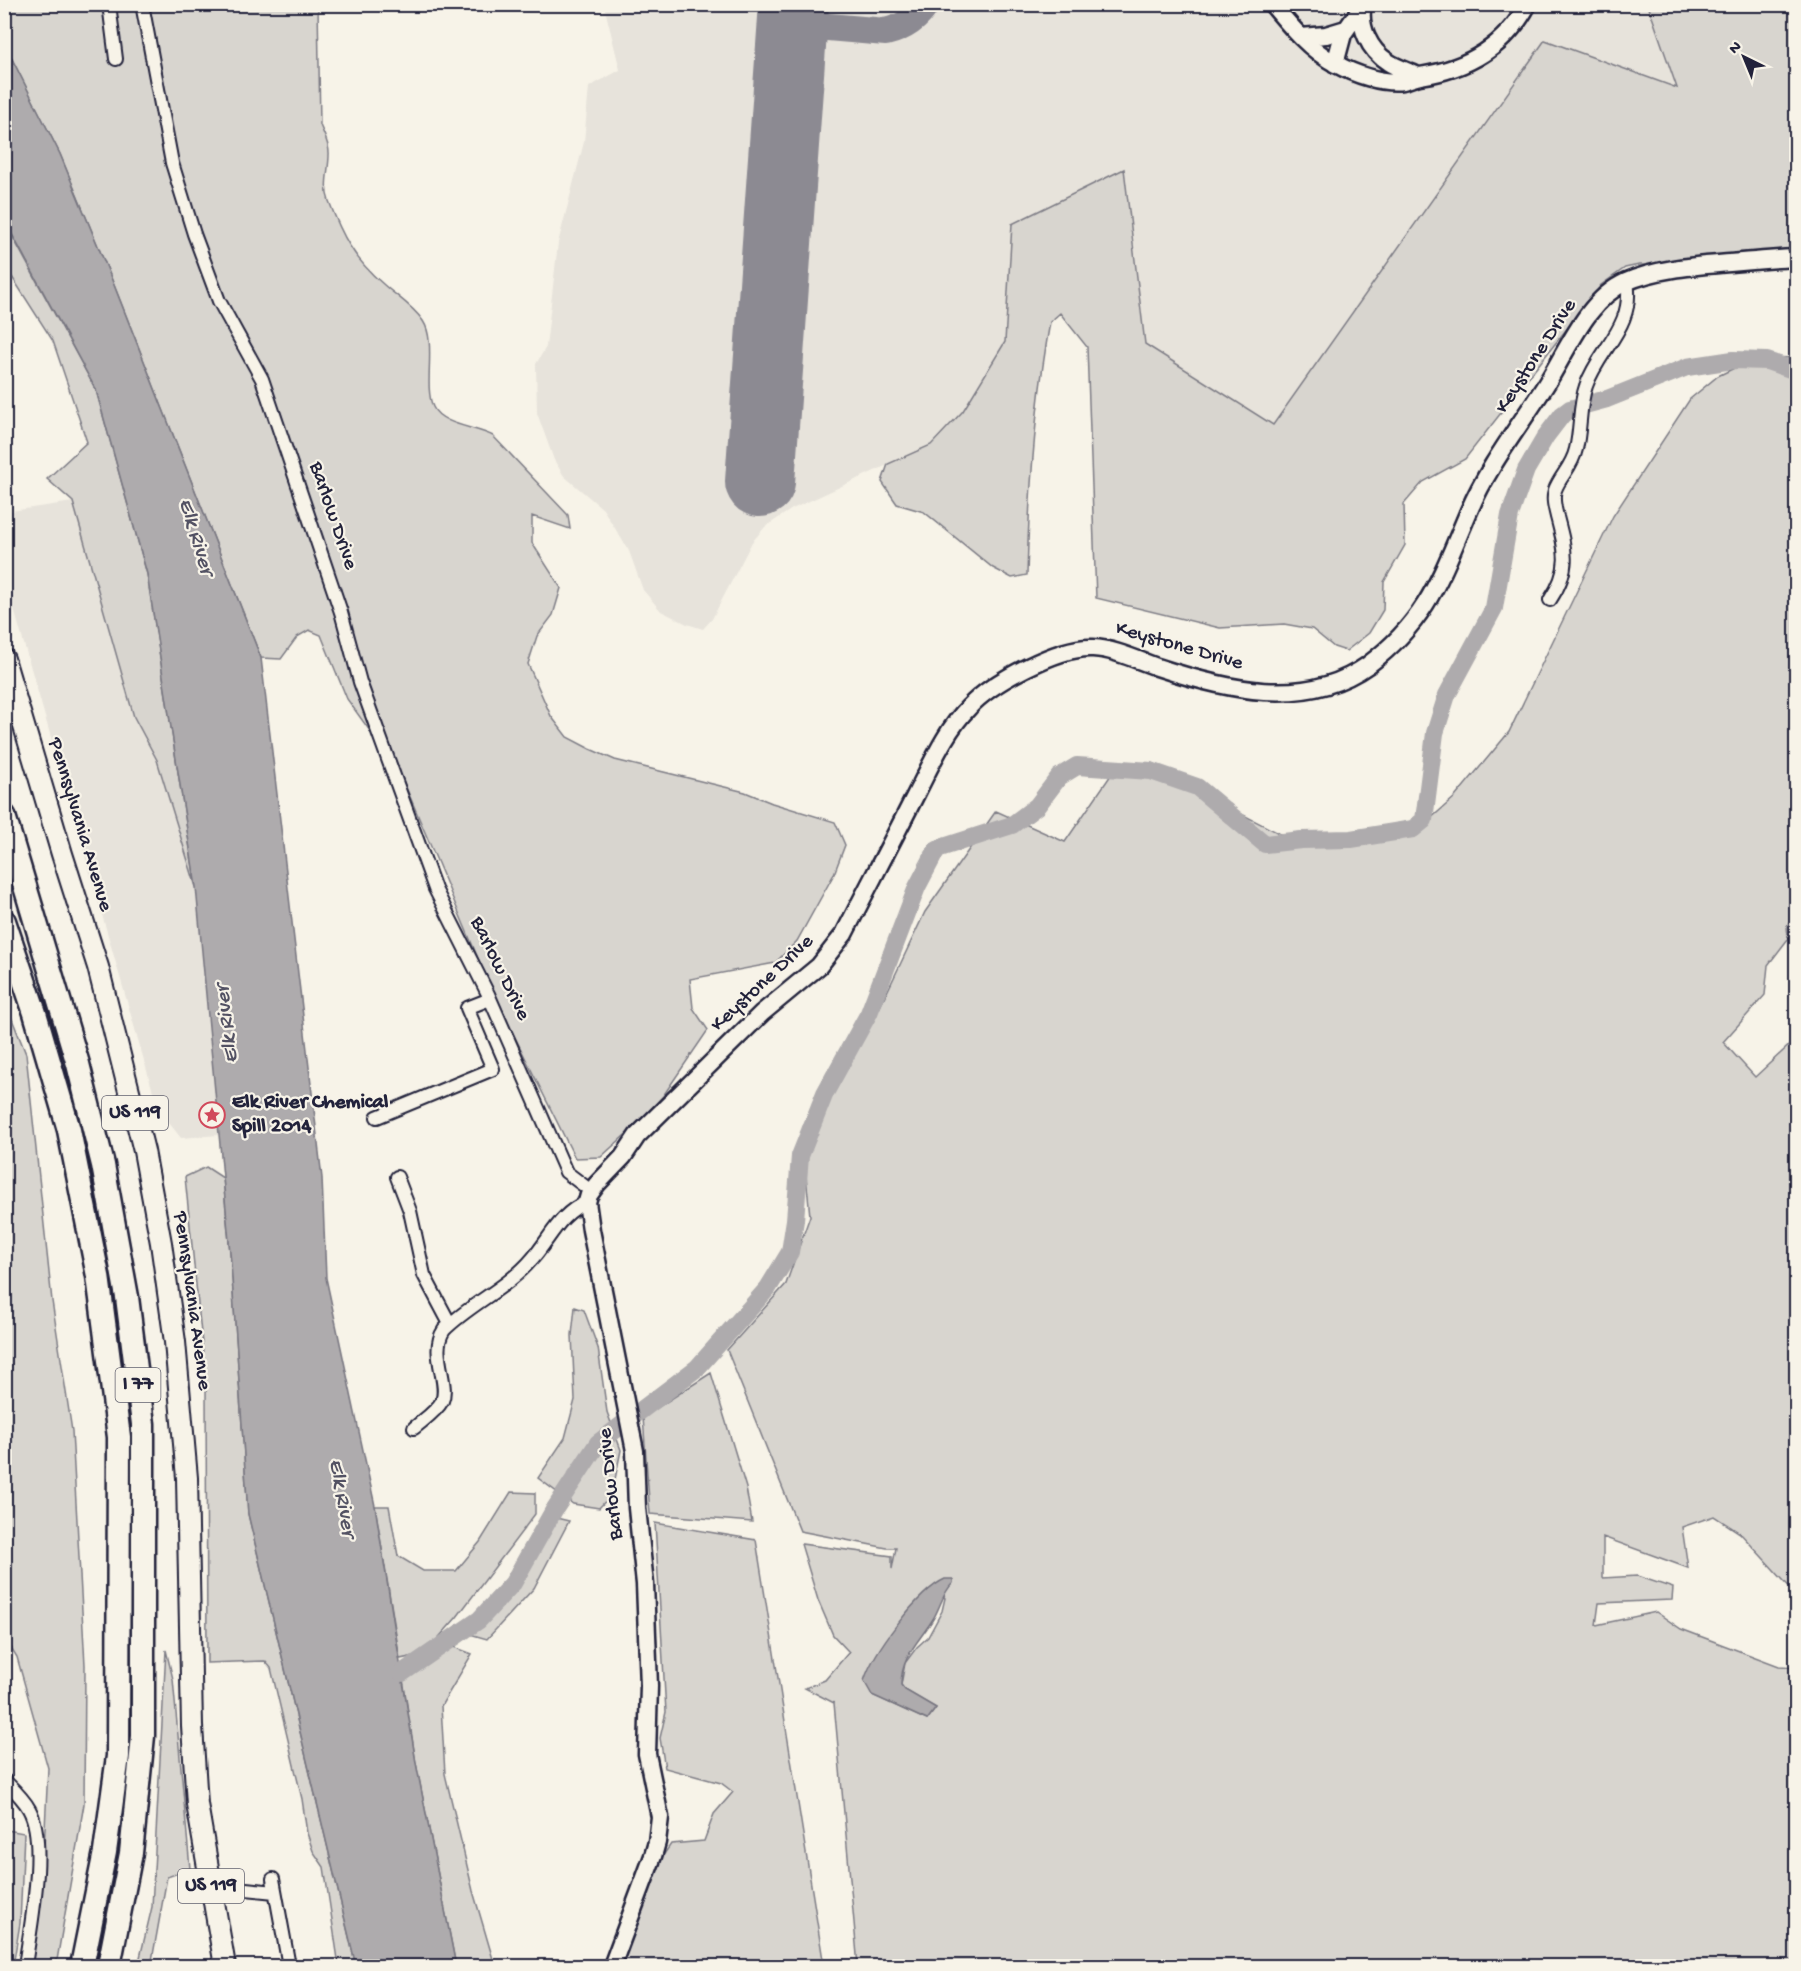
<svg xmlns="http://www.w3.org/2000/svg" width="1801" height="1971" font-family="'Gochi Hand',sans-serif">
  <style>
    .built { fill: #e7e3db }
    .green { fill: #d8d5cf; stroke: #7d7c85; stroke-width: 1.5; fill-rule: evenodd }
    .water { fill: #aeabad; stroke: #76747f; stroke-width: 1.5 }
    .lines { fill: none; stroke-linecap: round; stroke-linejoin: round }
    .river { stroke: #aeabad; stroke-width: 18 }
    .taxiway { stroke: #8c8a92; stroke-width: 28 }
    .runway { stroke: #8c8a92; stroke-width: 70 }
    .street-casing { stroke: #22223b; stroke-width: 16 }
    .secondary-casing { stroke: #22223b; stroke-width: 21 }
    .primary-casing { stroke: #22223b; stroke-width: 24 }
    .highway-casing { stroke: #22223b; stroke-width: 27 }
    .street { stroke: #f7f3e8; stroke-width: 12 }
    .secondary { stroke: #f7f3e8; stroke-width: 16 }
    .primary { stroke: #f7f3e8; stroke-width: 20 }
    .highway { stroke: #f7f3e8; stroke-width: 22 }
    .labels { text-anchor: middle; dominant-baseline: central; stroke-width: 4.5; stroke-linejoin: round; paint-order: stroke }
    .shield { fill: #f7f3e8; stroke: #62616f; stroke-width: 1.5 }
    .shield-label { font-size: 20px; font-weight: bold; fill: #22223b }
    .street-label { font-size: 21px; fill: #22223b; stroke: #f7f3e8 }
    .poi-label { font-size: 21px; font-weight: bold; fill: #22223b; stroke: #f7f3e8; text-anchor: start }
    .water-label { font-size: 22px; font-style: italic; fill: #535263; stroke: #f7f3e8 }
  </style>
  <rect width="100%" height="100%" fill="#f7f3e8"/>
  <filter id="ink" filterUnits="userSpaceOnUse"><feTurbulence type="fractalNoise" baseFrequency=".0167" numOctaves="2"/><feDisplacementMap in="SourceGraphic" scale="12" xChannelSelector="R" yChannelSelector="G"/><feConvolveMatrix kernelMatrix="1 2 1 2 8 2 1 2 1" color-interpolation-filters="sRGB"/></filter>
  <g filter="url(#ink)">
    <path class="built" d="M604 5H1648L1678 88 1545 40 1273 425 1145 345 1124 169 1012 224 1005 342 963 411 931 445 792 509 765 527 752 542 712 619 703 629 687 624 661 611 643 590 629 551 603 509 564 476 554 460 537 413 536 364 546 347 558 243 584 142 589 87 620 70Z
      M73 502 134 717 157 760 196 887 219 1135 181 1138 158 1109 5 578 4 512Z"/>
    <path class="green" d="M5 5H318L320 125C324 135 330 145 329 155 329 170 323 186 329 201 342 236 354 259 383 284 396 296 413 306 423 321 437 342 423 385 433 407 441 425 477 427 493 436L568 515 570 529 532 516V543L561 588 553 615 537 636 528 664 551 716 567 737 590 749 615 760 745 792 772 803 835 822 845 845 834 874 797 941 775 963 690 979 693 1008 708 1030 663 1096 635 1126 601 1157 575 1158 491 989 400 773 347 699 321 635 309 630 297 637 281 659 261 658 114 285 60 154 5 45Z
      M1648 5H1796V241L1793 248 1704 265H1639L1625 268 1601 285 1465 459 1423 482 1404 504 1405 545 1384 582 1383 610 1369 633 1346 651 1334 647 1312 629 1284 624 1220 628 1096 598 1087 347 1060 313 1050 322C1035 405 1029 490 1027 575L1012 578 993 568 924 512 897 504 882 482 888 464 931 445 963 411 1005 342 1012 224 1124 169 1145 344 1273 425 1545 40 1677 88Z
      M4 221 96 390 147 574 196 887 157 760 134 717 73 502 47 479 87 442 53 341 5 266Z
      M1757 357 1796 358V918L1787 925 1788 939 1768 965 1765 995 1723 1042 1755 1077 1796 1039V1594L1740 1533 1714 1516 1682 1527 1688 1568 1603 1537V1578L1637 1576 1673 1588 1672 1600 1599 1603 1596 1625 1656 1612 1681 1629 1779 1666 1796 1667V1966H858L834 1703 805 1688 825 1680 849 1652 833 1635 818 1600 801 1544 892 1556V1569L896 1548H887L800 1531 727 1350 786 1284 810 1216 805 1165 821 1111 880 1007 925 912 996 811 1065 842 1113 772 1179 776 1224 805 1300 844 1350 842 1421 827 1455 797 1509 732 1613 516 1690 399 1718 376ZM934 1587 945 1598 942 1611 928 1637 917 1647 905 1663 901 1685 905 1690 936 1708 927 1720 872 1695 867 1674C885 1640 907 1613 934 1587Z
      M4 999 26 1054 52 1301 72 1431 85 1665 84 1804 56 1966H30L43 1870 48 1768 17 1657 9 1644H5Z
      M206 1167 223 1178 231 1263 248 1514 356 1966H339L324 1867 313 1851 307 1833 302 1799 271 1668 265 1661 207 1663 206 1382 185 1177Z
      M575 1307 584 1310 598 1348 607 1412 621 1450 612 1494 599 1508 573 1504 538 1478 565 1438 575 1400 572 1335Z
      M711 1373 746 1488 752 1522 650 1514 643 1417Z
      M511 1492 535 1493V1514L457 1617 424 1654 400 1659 375 1506H389L398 1556 423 1571H456L480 1542Z
      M552 1517 569 1521 534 1588 487 1639 466 1633 508 1598 531 1564Z
      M655 1523 756 1540 824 1966H620L660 1860 671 1844 704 1841 714 1814 733 1792 721 1783 665 1768 660 1738 666 1712Z
      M451 1646 472 1654 441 1706 445 1774 473 1891 495 1966H456L416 1763 403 1679Z
      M166 1650 173 1679 190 1869 167 1877 151 1966H138L152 1907Z
      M7 1830 24 1833 20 1923 13 1966H4V1835Z"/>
    <path class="water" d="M5 45 60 154 114 285 261 658 322 1178 326 1278 375 1506 416 1763 456 1966H356L248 1514 231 1263 196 887 147 574 96 390 5 221Z
      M945 1579H953V1583C943 1592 940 1608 933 1619 919 1642 901 1656 901 1685L905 1690 936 1708 927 1720 872 1695 864 1681C873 1652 918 1591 945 1579Z"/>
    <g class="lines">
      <path class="river" d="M402 1673 479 1620 513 1583 554 1510 598 1443 697 1368 768 1288 790 1252 795 1220 800 1156 825 1093 869 1013 917 887 937 849 1012 825 1037 806 1059 777 1077 766 1151 771 1197 787 1265 844 1301 840 1351 839 1413 829 1424 820 1435 733 1447 695 1494 608 1510 515 1526 470 1546 436 1562 415 1570 409 1607 399 1687 367 1733 360 1767 361 1796 371"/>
      <path class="taxiway" d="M793 24 886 32C902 28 917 19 926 4"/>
      <path class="runway" d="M760 482 794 4"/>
      <g class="street-casing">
        <path id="street" d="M109 4 116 59
          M142 4 172 163 194 234 219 301 262 379 341 612 360 682 435 889 488 994 566 1172 591 1191
          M1550 600C1571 569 1566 551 1557 517 1555 508 1552 499 1555 490 1560 476 1572 467 1576 449 1581 429 1579 405 1586 386 1599 348 1635 327 1627 281
          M377 1117 493 1069 467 1008 490 999
          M397 1177 410 1211 424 1275 450 1324
          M414 1428C423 1420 436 1412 442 1401 450 1383 429 1352 444 1330 471 1303 508 1288 533 1258 551 1237 560 1213 587 1202
          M4 1780C13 1789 23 1798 29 1809 48 1842 30 1929 25 1966
          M273 1879 289 1966
          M212 1892 246 1889 275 1892"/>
      </g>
      <g class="secondary-casing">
        <path id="secondary" d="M1272 4C1291 27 1310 50 1336 64 1354 74 1382 84 1403 81 1409 80 1414 77 1420 76 1467 69 1505 47 1528 4
          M1363 4C1358 26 1369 50 1388 62 1397 68 1408 71 1418 76
          M1301 37 1326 35 1346 29
          M1335 64 1343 34 1362 7
          M612 1966 653 1856 657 1842 660 1817 647 1754 649 1686 645 1584 637 1508 635 1451 591 1230 587 1202 589 1195 597 1184 623 1157 637 1136 762 1013 819 966 844 934C868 887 893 840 917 792 932 763 946 730 969 707 992 682 1059 646 1093 648 1114 649 1137 660 1157 667 1224 689 1305 710 1368 665 1428 620 1441 576 1469 511 1488 466 1519 427 1545 386 1567 352 1586 300 1626 282 1658 268 1695 266 1730 263 1752 261 1774 259 1796 258"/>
      </g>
      <g class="primary-casing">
        <path id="primary" d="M4 659 62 854 98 967 144 1151 161 1243 175 1342 187 1478 192 1726 197 1804 225 1966"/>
      </g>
      <g class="highway-casing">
        <path id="highway" d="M4 816 78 1064 103 1165 127 1297 143 1424V1736L131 1853 109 1966
          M4 921 35 1013 69 1130 98 1276 119 1437 118 1756 105 1852 82 1966"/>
      </g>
      <use href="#street" class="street"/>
      <use href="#secondary" class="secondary"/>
      <use href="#primary" class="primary"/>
      <use href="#highway" class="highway"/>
    </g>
  </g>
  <defs>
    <g id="sight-ring" transform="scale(1.35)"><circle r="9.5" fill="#f7f3e8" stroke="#d1495b" stroke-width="1.5"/><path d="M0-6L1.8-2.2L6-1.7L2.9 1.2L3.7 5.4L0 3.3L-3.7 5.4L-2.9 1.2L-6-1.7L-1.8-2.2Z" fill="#d1495b"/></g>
  </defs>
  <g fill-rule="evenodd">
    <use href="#sight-ring" x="212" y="1115"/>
  </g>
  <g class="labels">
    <g class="shield">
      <rect x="102" y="1096" width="66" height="34" rx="4.5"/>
      <rect x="115.5" y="1368" width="45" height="34" rx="4.5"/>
      <rect x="178" y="1869" width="66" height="34" rx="4.5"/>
    </g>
    <g class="shield-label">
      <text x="135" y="1113">US 119</text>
      <text x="138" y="1385">I 77</text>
      <text x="211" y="1886">US 119</text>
    </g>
    <g class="street-label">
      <text transform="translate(1537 357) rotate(-57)">Keystone Drive</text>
      <text transform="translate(332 516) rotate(71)">Barlow Drive</text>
      <text transform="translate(1179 647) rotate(16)">Keystone Drive</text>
      <text transform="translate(79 825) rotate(73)">Pennsylvania Avenue</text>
      <text transform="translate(499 969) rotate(64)">Barlow Drive</text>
      <text transform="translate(763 984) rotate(-43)">Keystone Drive</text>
      <text transform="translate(191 1301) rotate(82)">Pennsylvania Avenue</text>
      <text transform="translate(612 1484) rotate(-96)">Barlow Drive</text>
    </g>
    <g class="poi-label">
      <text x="232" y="1103">Elk River Chemical<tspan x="232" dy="24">Spill 2014</tspan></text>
    </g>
    <g class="water-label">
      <text transform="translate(195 537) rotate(73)">Elk River</text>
      <text transform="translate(228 1024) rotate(-97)">Elk River</text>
      <text transform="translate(341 1498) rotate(80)">Elk River</text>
    </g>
  </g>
  <rect width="1801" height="1971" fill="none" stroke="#f7f3e8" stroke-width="24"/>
  <rect x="12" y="12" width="1777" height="1947" fill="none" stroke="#22223b" stroke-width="2" filter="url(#ink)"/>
  <g transform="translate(1744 57) rotate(317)" stroke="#f7f3e8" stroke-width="4.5" paint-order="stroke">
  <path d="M0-4.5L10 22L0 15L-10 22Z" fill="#22223b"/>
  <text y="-9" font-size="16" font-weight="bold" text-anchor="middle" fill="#22223b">N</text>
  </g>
</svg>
